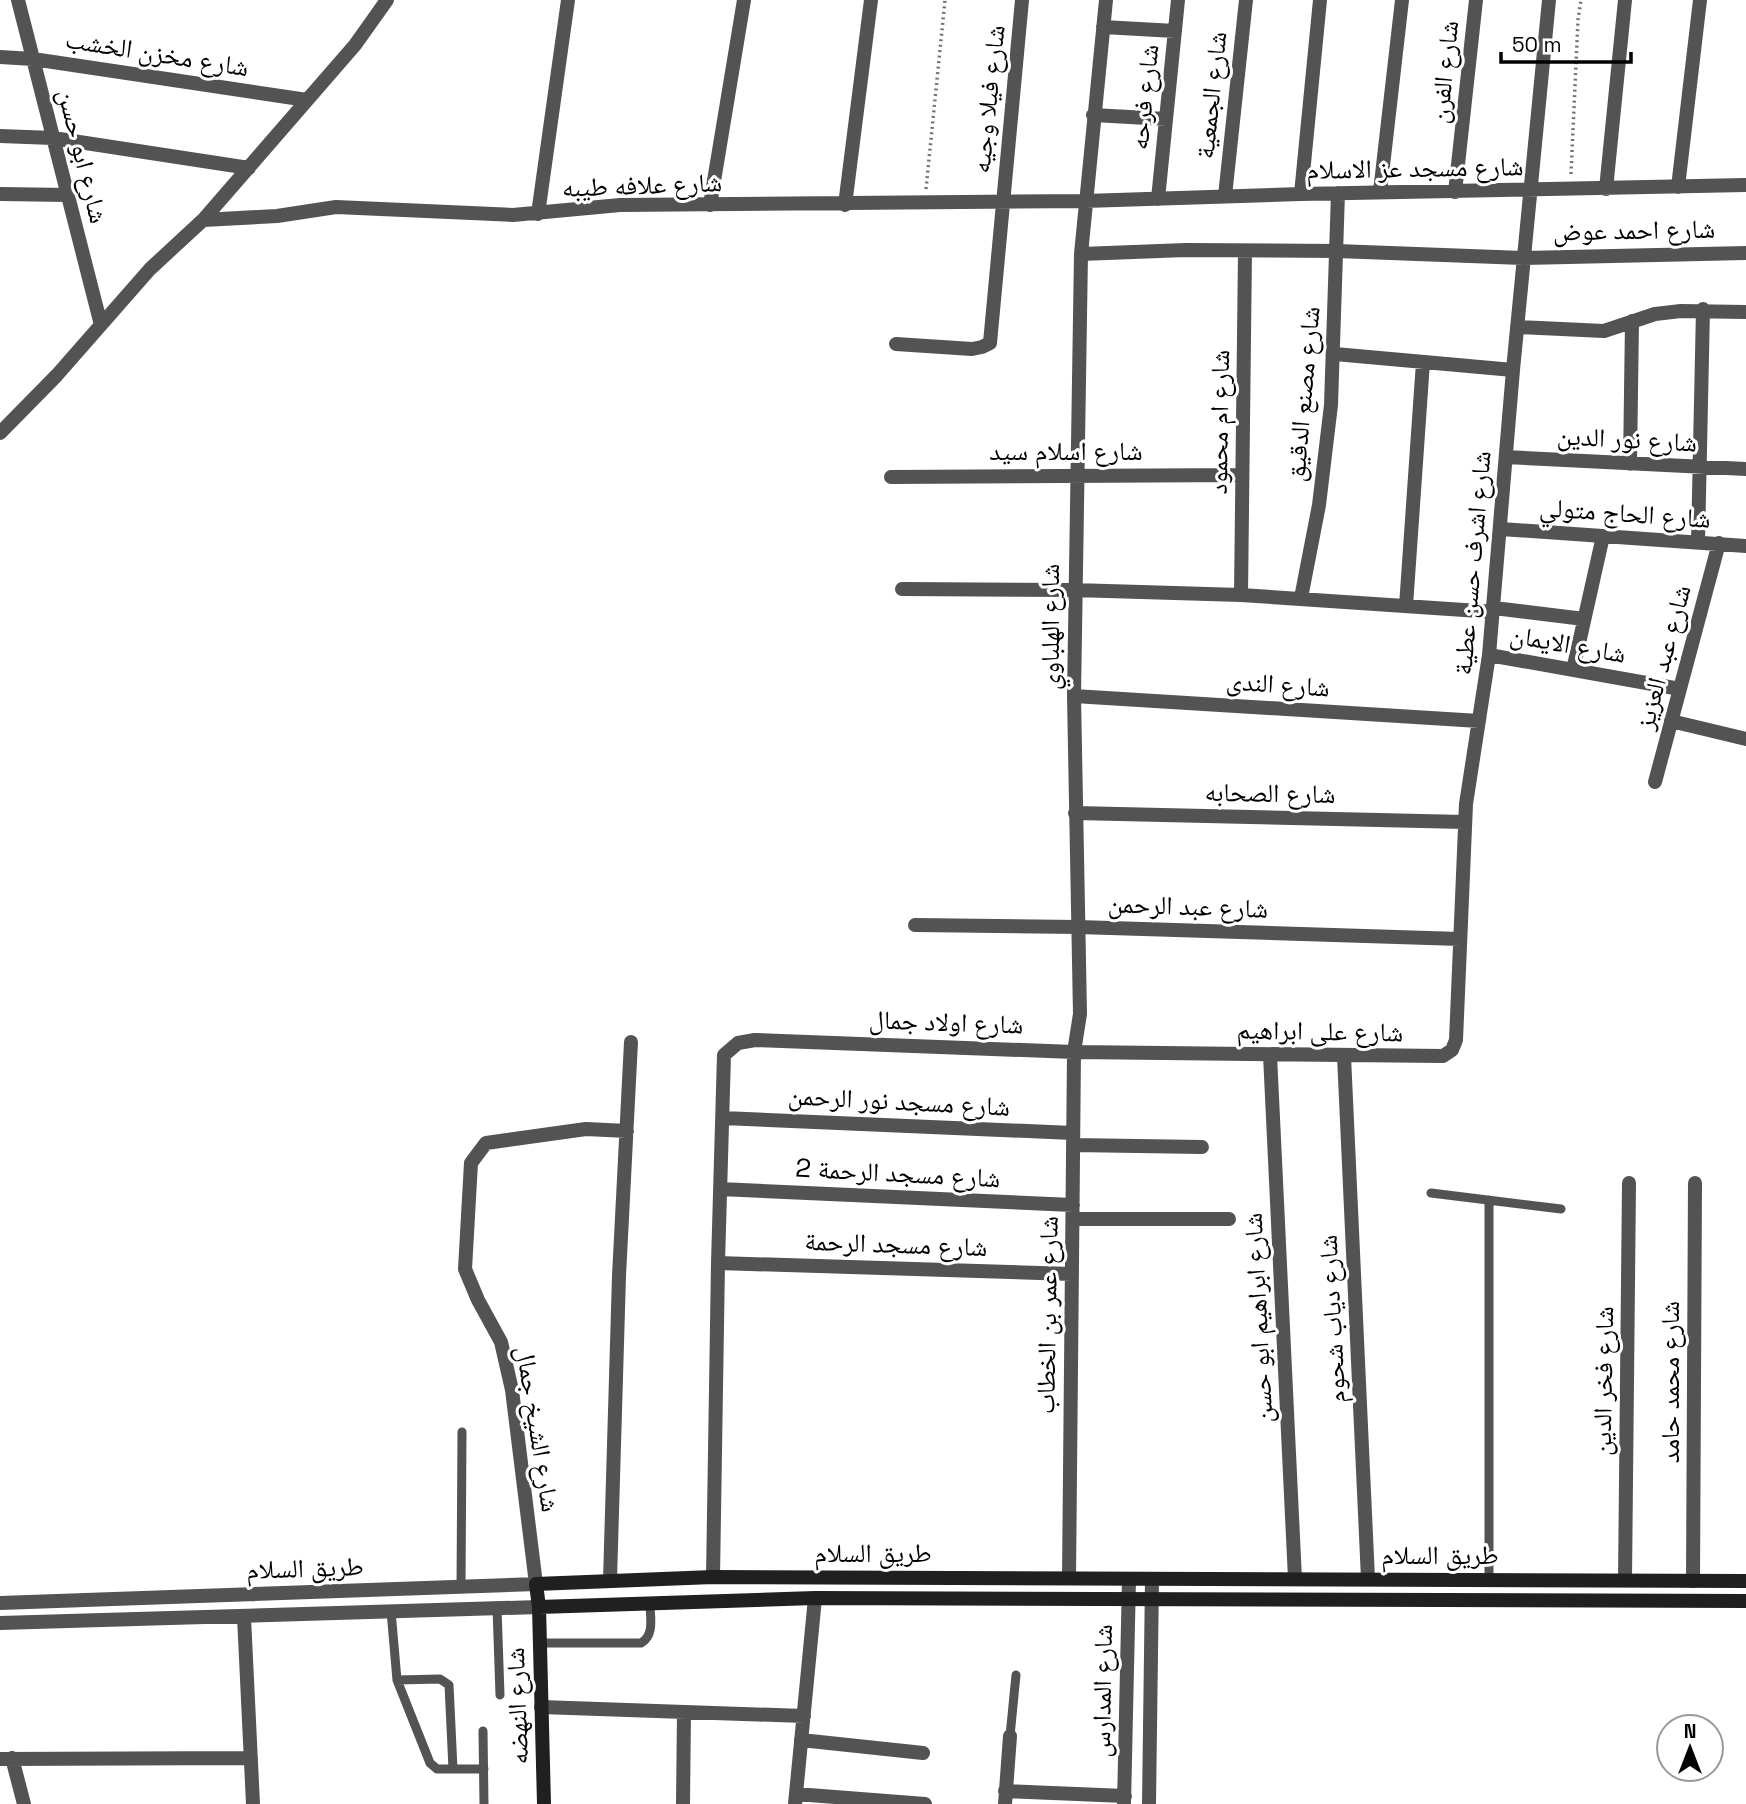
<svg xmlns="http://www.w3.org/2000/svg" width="1746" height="1804" font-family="'Space Grotesk','Noto Naskh Arabic',sans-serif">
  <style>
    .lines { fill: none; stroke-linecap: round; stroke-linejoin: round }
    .path { stroke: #757575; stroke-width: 3.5; stroke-dasharray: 2 3.5; stroke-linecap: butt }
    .lane { stroke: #535353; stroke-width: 9 }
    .street { stroke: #535353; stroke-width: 14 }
    .secondary { stroke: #202020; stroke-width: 14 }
    .labels { text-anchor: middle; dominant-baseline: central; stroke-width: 6; stroke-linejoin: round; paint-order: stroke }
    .street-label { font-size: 26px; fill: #000; stroke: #fff }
  </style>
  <rect width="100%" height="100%" fill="#fff"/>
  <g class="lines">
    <path class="path" d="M1571 174 1578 20 1581 0
      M926 189 945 0"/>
    <path class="lane" d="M1431 1193 1561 1209
      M1489 1200V1580
      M461 1587 462 1432
      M497 1608 500 1695
      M391 1611 397 1680 430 1763 437 1769H484
      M540 1643H641C655 1635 650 1617 650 1603
      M397 1680 440 1679 449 1685 453 1769
      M483 1731 484 1804
      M1010 1736 1016 1675"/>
    <path class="street" d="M18 0 101 325
      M1103 27 1175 31
      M0 57 33 59 307 100
      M1093 115 1166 119
      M0 136 53 138 249 168
      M1678 187 1700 0
      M1606 189 1625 0
      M1380 192 1402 0
      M1455 192 1476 0
      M0 194 68 195
      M1301 194 1320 0
      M1225 196 1246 0
      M1158 199 1178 0
      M710 205 744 0
      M845 205 871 0
      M538 214 568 0
      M203 220 277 216 336 207 513 215 620 205 1085 201 1301 194 1746 185
      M1081 254 1186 250 1337 251 1523 258 1746 253
      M1517 327 1604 331 1655 314 1681 311 1746 312
      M896 344 972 349 982 347 990 343 1022 0
      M1335 354 1513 370
      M0 433 57 375 150 269 203 220 355 45 387 0
      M1506 457 1746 469
      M1630 464 1632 321
      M891 477 1242 475
      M1501 529 1746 546
      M1698 542 1703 309
      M902 589 1074 590 1241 595 1494 612
      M1241 595 1245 251
      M1301 598 1319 505 1331 405 1338 193
      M1406 606 1423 362
      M1494 608 1584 619
      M1489 655 1680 689
      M1573 670 1603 536
      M1074 696 1479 721
      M1671 721 1746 739
      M1655 782 1719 543
      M1075 813 1465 822
      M915 925 1078 927 1460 939
      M1270 1055 1295 1579
      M1344 1056 1368 1579
      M723 1118 1073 1133
      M1073 1145 1202 1147
      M720 1189 1073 1205
      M1073 1219H1229
      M718 1263 1072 1274
      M713 1577 718 1263 724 1055 738 1043 755 1040 1074 1052 1443 1056 1452 1050 1456 1040 1466 804 1489 655 1513 370 1549 0
      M1069 1578 1074 1052 1080 1014 1074 696 1081 254 1106 0
      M610 1580 619 1276 631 1042
      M1625 1580 1629 1183
      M1693 1581 1695 1183
      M0 1603 536 1584 512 1390 501 1342 478 1300 465 1269 471 1163 486 1143 586 1129 627 1131
      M244 1617 253 1804
      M0 1623 539 1607
      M541 1707 804 1716
      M801 1740 923 1753
      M12 1758 24 1804
      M0 1759 251 1758
      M1005 1791 1125 1796
      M796 1794 925 1804
      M683 1804 684 1712
      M795 1804 815 1598
      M1005 1804 1010 1736
      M1124 1804 1129 1579
      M1149 1804 1152 1579"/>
    <path class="secondary" d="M539 1607 815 1598 1746 1601
      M544 1804 539 1607 536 1584 713 1577 1746 1581"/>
  </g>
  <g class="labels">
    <g class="street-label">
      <text transform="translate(157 53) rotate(9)">شارع مخزن الخشب</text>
      <text transform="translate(1444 72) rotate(-84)">شارع الفرن</text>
      <text transform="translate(1211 95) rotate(-84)">شارع الجمعية</text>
      <text transform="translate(1144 97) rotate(-84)">شارع فرحه</text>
      <text transform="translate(988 99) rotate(-84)">شارع فيلا وجيه</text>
      <text transform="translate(83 156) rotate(76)">شارع ابو حسن</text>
      <text transform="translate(1415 168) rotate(-1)">شارع مسجد عز الاسلام</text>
      <text transform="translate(642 185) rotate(-2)">شارع علافه طيبه</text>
      <text transform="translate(1634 230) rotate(-1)">شارع احمد عوض</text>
      <text transform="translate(1303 394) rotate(-85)">شارع مصنع الدقيق</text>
      <text transform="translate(1219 422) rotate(-89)">شارع ام محمود</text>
      <text transform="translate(1627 439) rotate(3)">شارع نور الدين</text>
      <text x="1066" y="451">شارع اسلام سيد</text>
      <text transform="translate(1625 513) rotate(4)">شارع الحاج متولي</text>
      <text transform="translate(1472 563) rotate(-85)">شارع اشرف حسن عطية</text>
      <text transform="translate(1050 627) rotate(-90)">شارع الهلباوي</text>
      <text transform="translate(1568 644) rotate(10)">شارع الايمان</text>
      <text transform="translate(1663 657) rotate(-75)">شارع عبد العزيز</text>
      <text transform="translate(1278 684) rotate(4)">شارع الندى</text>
      <text transform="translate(1270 793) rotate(1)">شارع الصحابه</text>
      <text transform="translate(1188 906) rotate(2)">شارع عبد الرحمن</text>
      <text transform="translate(946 1022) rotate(2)">شارع اولاد جمال</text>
      <text transform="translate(1320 1031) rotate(1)">شارع على ابراهيم</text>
      <text transform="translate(899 1101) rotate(3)">شارع مسجد نور الرحمن</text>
      <text transform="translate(898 1173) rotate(3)">شارع مسجد الرحمة 2</text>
      <text transform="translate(896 1244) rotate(2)">شارع مسجد الرحمة</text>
      <text transform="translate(1047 1315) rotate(-89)">شارع عمر بن الخطاب</text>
      <text transform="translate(1258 1318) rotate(-93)">شارع ابراهيم ابو حسن</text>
      <text transform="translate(1332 1319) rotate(-93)">شارع دياب شحوم</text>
      <text transform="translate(1603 1381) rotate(-89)">شارع فخر الدين</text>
      <text transform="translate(1670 1382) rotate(-90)">شارع محمد حامد</text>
      <text transform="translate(538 1429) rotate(81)">شارع الشيخ جمال</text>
      <text x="873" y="1553">طريق السلام</text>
      <text x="1440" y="1555">طريق السلام</text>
      <text transform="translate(305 1568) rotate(-2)">طريق السلام</text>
      <text transform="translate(1102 1691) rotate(-89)">شارع المدارس</text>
      <text transform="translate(517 1706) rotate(-92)">شارع النهضه</text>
    </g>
  </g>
  <g transform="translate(1690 1748)"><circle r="33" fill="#ffffff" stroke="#999999" stroke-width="2"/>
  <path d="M0-5L12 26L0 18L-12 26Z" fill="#000000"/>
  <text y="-10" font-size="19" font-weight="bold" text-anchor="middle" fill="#000000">N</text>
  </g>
  <path d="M1501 52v10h130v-10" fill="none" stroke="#000000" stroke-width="3.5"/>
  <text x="1512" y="52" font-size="21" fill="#000000" stroke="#ffffff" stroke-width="5" paint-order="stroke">50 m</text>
</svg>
